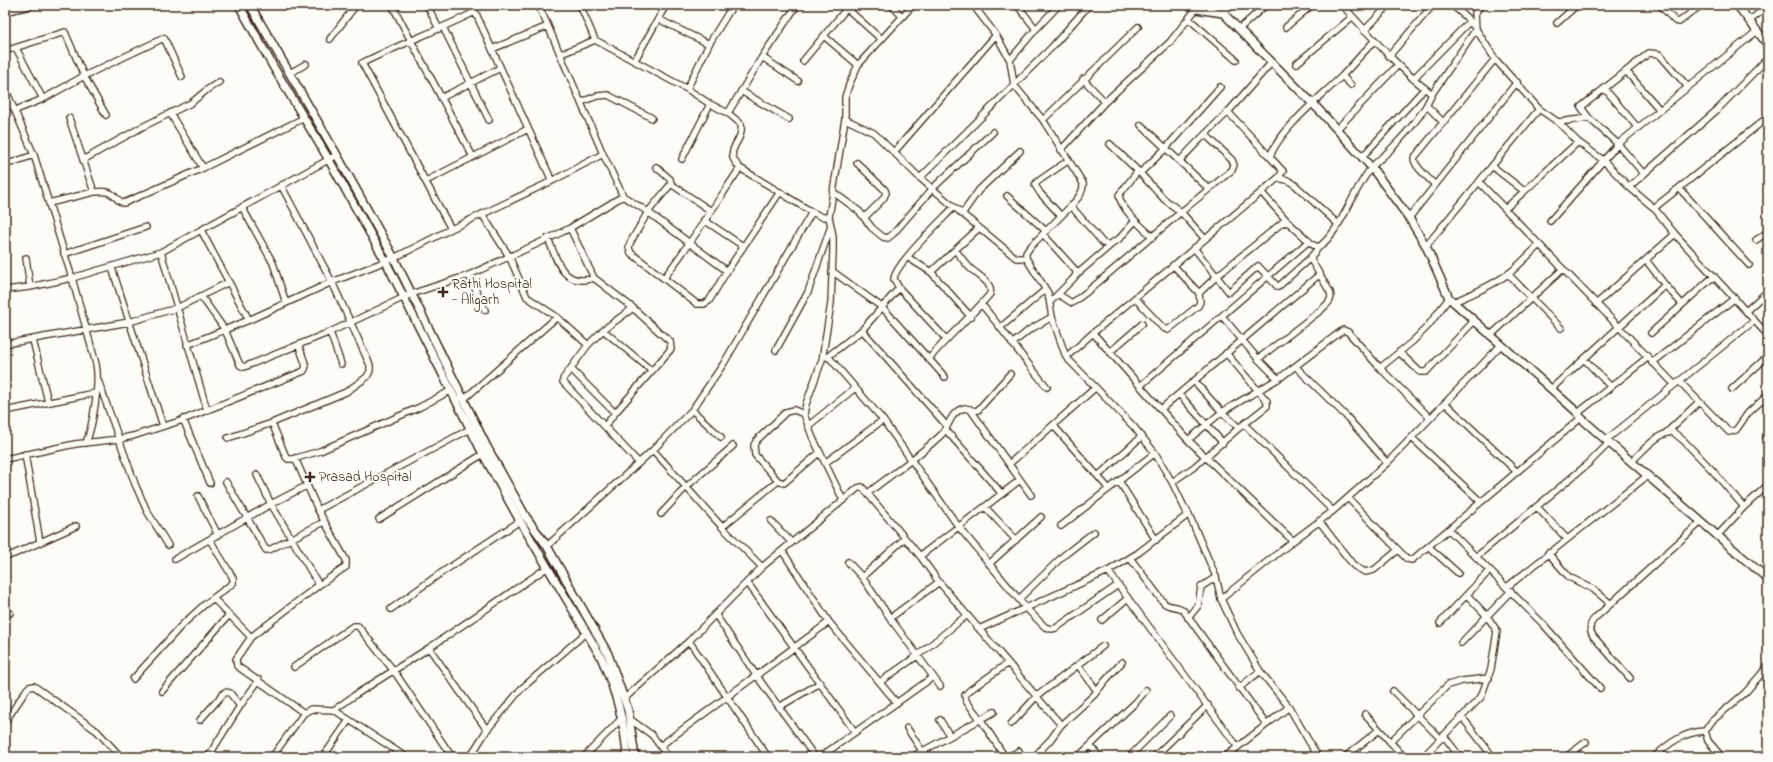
<svg xmlns="http://www.w3.org/2000/svg" width="1773" height="762" font-family="'Indie Flower',sans-serif">
  <style>
    .lines { fill: none; stroke-linecap: round; stroke-linejoin: round }
    .minor-casing { stroke: #3b2a1e; stroke-width: 8 }
    .tertiary-casing { stroke: #3b2a1e; stroke-width: 10 }
    .minor { stroke: #fdfcf7; stroke-width: 5.5 }
    .tertiary { stroke: #fdfcf7; stroke-width: 7 }
    .poi-dot { fill: #3b2a1e; stroke: #fdfcf7; stroke-width: 1.5 }
    .labels { text-anchor: middle; dominant-baseline: central; stroke-width: 4; stroke-linejoin: round; paint-order: stroke }
    .poi-label { font-size: 14px; fill: #3b2a1e; stroke: #fdfcf7; text-anchor: start }
  </style>
  <rect width="100%" height="100%" fill="#fdfcf7"/>
  <filter id="ink" filterUnits="userSpaceOnUse"><feTurbulence type="fractalNoise" baseFrequency=".025" numOctaves="2"/><feDisplacementMap in="SourceGraphic" scale="8" xChannelSelector="R" yChannelSelector="G"/><feConvolveMatrix kernelMatrix="1 2 1 2 8 2 1 2 1" color-interpolation-filters="sRGB"/></filter>
  <g filter="url(#ink)">
    <g class="lines">
      <g class="minor-casing">
        <path id="minor" d="M392 5 473 157
          M427 5 439 29
          M472 5 552 181
          M538 5 548 26 603 154 623 196 648 212 727 271 780 192
          M580 5 595 40 687 89 710 104 728 113 741 124C744 145 721 148 740 168L812 212 822 217H829
          M843 5 881 39
          M891 5 902 16
          M973 5 996 35 1010 60 1014 85 1043 120 1083 183C1084 193 1077 199 1071 206
          M1017 5 1036 29
          M1222 5 1223 13
          M1342 5C1371 36 1398 68 1432 94L1476 29 1466 17 1452 5
          M1481 5 1475 13 1476 29 1495 59 1539 109 1558 122 1589 118 1618 144 1757 31
          M1660 5 1675 21 1679 22 1701 5
          M5 12 33 5
          M1223 13 1232 5
          M658 19 709 44
          M1189 19 1236 60
          M1749 21 1768 6
          M1557 23 1577 5
          M443 27 489 120
          M1286 27 1312 5
          M1239 29 1266 5
          M1364 31 1389 5
          M824 36 858 65
          M330 39 356 5
          M16 48 43 99
          M492 49 548 26
          M5 51 65 32 84 76 164 38 182 77
          M561 54 595 40
          M1389 56 1433 5
          M762 57 798 81
          M635 60 666 5
          M1010 60 1036 29 1059 5
          M803 61 847 8
          M1296 64 1352 17
          M1626 71 1660 110
          M290 73 306 64
          M1342 76 1375 40
          M1083 79 1105 102
          M1413 79 1470 21
          M5 88 34 155 72 278 96 364C100 383 93 425 86 443
          M687 89 709 44 733 5
          M1605 89 1638 128
          M741 91 789 119
          M441 98 500 68
          M581 102 597 96 608 95 652 118
          M1427 106 1443 122
          M16 110 43 99 84 76 106 115
          M170 113 203 168
          M728 113 762 57 797 5
          M1589 118 1581 107 1649 53 1659 54 1687 86
          M1043 120 1138 27
          M1558 122 1578 142 1603 160 1629 187 1654 208 1675 234 1764 331
          M1141 125 1209 189 1181 212 1205 239
          M1337 129 1398 65
          M1206 135 1232 160 1234 165 1232 170 1209 189
          M1110 144 1138 171
          M1061 150 1105 102 1170 42 1196 9
          M895 151 996 35
          M1270 157 1228 112 1271 63
          M1362 157 1425 88
          M682 159 710 104
          M83 160 142 127 191 103 208 89 219 82
          M1180 161C1195 143 1212 128 1228 112
          M857 163 885 190 886 193 883 199 864 218
          M5 165 34 155
          M1492 166 1524 191
          M656 167 670 179 671 184 648 212 630 243 629 248 631 253 697 304H704L709 301 727 271
          M920 178 1052 47 1089 5
          M1278 178 1287 180 1294 184 1338 224
          M426 181 528 129
          M1479 182 1674 384
          M671 184 711 211
          M281 185 332 282 394 258 451 229 552 181 603 154
          M1435 185C1429 178 1414 167 1414 158L1495 59
          M1629 187 1644 174
          M1679 188 1749 265
          M94 192C98 192 103 191 107 192 115 193 116 201 124 203L203 168 304 118
          M833 192 859 211 872 228 883 237 888 238 893 234 933 188 993 132
          M1261 192 1289 223
          M1007 196 1046 231
          M49 203 94 192 69 118
          M242 207 273 263 286 303
          M954 207 1016 258H1026
          M1654 208 1768 117
          M1505 209 1578 142
          M482 214 509 256 527 297 557 317 588 345 603 330 633 308
          M962 214 979 190 1020 151
          M1061 216 1040 193 1035 185 1037 182 1069 160
          M1409 218 1517 82
          M704 220 743 246
          M1550 221 1618 144 1644 174 1717 110 1768 58
          M451 229 362 63C399 45 438 30 475 12
          M201 230 249 320 332 282 370 365V371L367 377 346 392 272 423 228 438
          M1043 234 1076 271V275L1073 279 1050 302
          M1153 237C1142 227 1121 210 1119 195L1138 171 1140 173 1165 149 1220 87
          M548 238C557 261 563 288 594 278
          M1756 240 1768 232
          M1426 246 1539 109
          M1194 248 1229 292 1258 266 1278 287 1310 258 1319 247
          M161 252 207 410
          M64 254 146 227
          M907 257 931 272 971 317
          M26 258 30 287
          M1646 260 1665 285 1682 304
          M1173 265 1199 293 1217 276 1283 222 1289 223 1313 245 1319 247C1342 230 1353 189 1372 167 1377 161 1384 156 1390 150 1406 134 1423 115 1432 94
          M112 268 163 426
          M832 271 883 308 945 377
          M931 272 979 228
          M1508 274 1561 328
          M1076 275 1112 244
          M664 278C691 243 715 205 740 168
          M899 288 946 339
          M5 290 30 287 72 278 161 252 337 155
          M1058 294 1072 303 1088 291 1181 212 1164 199 1140 173
          M201 296 225 330 240 365 244 367 330 332 411 294 469 275
          M1135 298 1163 328 1168 330 1198 306 1200 302 1199 293
          M1453 302C1473 294 1494 285 1512 271 1521 263 1530 254 1539 245
          M1596 304 1675 234
          M982 305C1004 331 1024 360 1047 387
          M485 310 469 275C503 259 537 245 570 228
          M1746 311 1768 291
          M1222 316 1258 359 1278 379
          M1001 327 1045 290
          M603 330 652 371
          M862 330 947 426
          M330 332 341 364
          M1651 333 1714 276
          M1490 336 1563 269
          M33 340 48 402
          M5 344 129 322 177 308 229 282
          M1012 344 1029 330 1052 317 1048 293 1026 258V253L1030 247 1071 206 1103 243 1108 245 1119 239 1135 221
          M187 345 249 320
          M588 345 563 379V382L639 463
          M776 350 808 292 831 226
          M1110 352 1142 324
          M1399 352 1420 372H1426L1474 321
          M828 356 883 420 958 526 1026 608 1045 627 1051 629 1056 628 1118 585
          M827 357 862 330 899 288 894 279C894 265 943 219 954 207L920 178 874 133 845 119
          M1066 357 1093 333
          M929 359C948 336 971 317 990 294 993 282 978 276 970 268 965 263 960 256 956 251
          M1258 359 1321 310C1327 304 1333 301 1330 292L1310 258
          M1584 359 1611 387
          M1652 363 1735 298
          M1296 367 1346 416 1387 463
          M1380 368 1413 341 1428 326 1449 298
          M571 369 615 413
          M98 380 135 484 147 511 168 545
          M1194 381 1222 412 1239 428
          M1679 381 1729 432 1736 430 1748 413 1768 395
          M1140 386 1309 241
          M1551 389 1665 285
          M1732 389 1768 356
          M1179 394 1223 443
          M463 400 557 317
          M1445 403 1517 472
          M970 409 1031 495
          M1161 409 1320 274
          M692 410 721 437
          M5 411 95 393
          M1578 413 1647 358
          M804 414 794 410 786 412 757 440 754 445 755 455 778 481 784 483 820 452
          M183 419 210 483
          M272 423 286 457 288 459H293L320 451 420 407 450 391
          M1244 424 1333 511
          M1053 425 1109 489
          M605 426 615 413 671 349 670 341 666 338 633 308 594 278 570 228 623 196
          M808 426 855 388
          M945 429 1002 494
          M1666 433 1699 402
          M1766 437 1768 435
          M1412 438 1481 502
          M1188 440 1222 412 1281 377 1343 330 1348 332 1380 368 1430 418
          M1606 440 1754 321
          M653 450 722 527 762 567
          M25 454 40 542
          M5 459 75 444 119 439 133 436 180 421 304 371 306 366 299 346
          M1631 462C1642 452 1658 432 1673 432L1684 441 1712 470 1744 507
          M825 463 883 420
          M1009 464 1095 388
          M257 475 271 504 319 585
          M1098 476 1142 436
          M1119 481 1156 540
          M226 482 266 550H269L324 522
          M1172 482 1194 467 1239 428 1267 406V401L1226 353
          M868 493C892 474 919 456 941 435 950 426 950 411 965 408L975 411 978 410 1010 374
          M198 496 218 535
          M1348 498 1407 559 1412 560 1581 418
          M843 500 812 436 804 414 806 404 822 360 831 303 833 251V236L829 217 845 119V97L849 85 858 65 913 5
          M985 507 1016 540
          M1537 507 1566 538
          M318 510 470 429
          M1187 510 1216 577 1221 599 1237 633 1260 671 1289 707 1318 757
          M661 514 686 487 733 446
          M379 519 483 454
          M771 521 791 542
          M1319 521 1354 566 1365 572 1374 570 1398 550
          M1061 526 1155 453
          M722 527 778 481
          M1449 530 1544 625 1600 688
          M1717 536 1744 507 1768 485
          M904 539 862 577 890 618 940 686
          M1293 541 1188 440 1093 333 1278 178 1283 171 1270 157C1279 130 1322 96 1342 76L1351 85
          M547 546 653 450 692 410 724 363 812 212
          M1429 547 1458 573
          M783 552 829 622 897 703
          M1548 553 1569 577 1593 589 1611 604
          M920 556 1020 480
          M5 557 14 554 76 526
          M1476 557 1589 463 1609 443
          M1130 558 1164 603C1170 608 1177 605 1183 610L1266 724
          M175 559 271 504 306 486
          M848 562 862 577
          M989 564 1041 517
          M1108 571 1237 746
          M747 582 855 732
          M1507 587 1647 476
          M213 598 251 637 319 585 346 567V560L318 510 295 458
          M1019 599 1063 556 1094 532
          M1221 599 1293 541 1333 511 1387 463 1501 345
          M391 609 438 575 520 521
          M5 611 10 613
          M715 614 756 675 815 757
          M890 618 939 582
          M1188 618 1198 606 1201 587 1216 577
          M1102 620 1128 598
          M1440 623 1490 570
          M979 629 1108 571 1138 553 1185 517 1187 513 1172 482 1155 453 1134 427 1066 357 1052 317
          M251 637 236 659 237 666 304 713
          M689 641 768 757
          M1461 643 1511 591
          M429 648 487 730
          M1078 665 1097 691
          M294 667 353 626H358L394 671 452 757
          M1630 678 1593 636C1589 629 1589 624 1595 618L1701 522
          M133 679 182 625 204 605 233 583V578L210 540
          M880 682 917 656 967 615
          M1239 688 1260 671
          M162 691 229 615
          M1393 691 1441 739
          M625 698 689 641 762 567 858 488 862 487 920 556 939 582 1061 725
          M779 707 820 683
          M334 710 355 695 429 648 548 567
          M1365 714 1404 757
          M1462 717 1493 757
          M200 720 225 692 230 693 240 706
          M631 720 652 735 668 757
          M940 720 950 736
          M5 722 27 689 29 687 34 686 97 731 121 757
          M1011 724 1037 696 1103 646
          M907 728 926 757
          M1444 736 1460 757
          M1390 742 1448 685 1462 681 1489 678
          M660 746 829 622
          M1090 746 1100 757
          M208 757 240 706 259 680
          M272 757 304 713 311 709 334 710 406 757
          M323 757 349 720
          M470 757 487 730 521 689 587 632
          M584 757 622 718
          M820 757 933 677
          M912 757 994 712
          M1005 757 981 720 966 701 965 695 970 690 1008 663
          M1008 757 1019 751
          M1034 757 1051 739 1061 725 1094 695 1105 681 1122 662
          M1078 757 1136 702 1146 690
          M1129 757 1170 716
          M1154 757 1208 705
          M1225 757 1289 707
          M1345 757 1379 730
          M1423 757 1481 697 1491 669 1497 631 1487 616 1467 595
          M1566 757 1586 742
          M1654 757C1669 743 1684 732 1705 731
          M1711 757 1717 752
          M1722 757 1708 741 1705 731 1712 721 1745 693 1768 666"/>
      </g>
      <g class="tertiary-casing">
        <path id="tertiary" d="M239 5 274 68 329 160 386 262 483 454 520 521 601 657C615 689 625 722 627 757
          M250 5 337 155 394 258 487 447 526 517 547 546 608 654 628 710 635 757
          M1190 5 1196 9 1223 13 1320 111 1372 168 1409 218 1426 246 1449 298 1578 413 1581 418 1606 440 1768 579
          M1737 5 1768 45"/>
      </g>
      <use href="#minor" class="minor"/>
      <use href="#tertiary" class="tertiary"/>
    </g>
  </g>
  <g class="poi-dot">
    <path d="M441 286h4v4h4v4h-4v4h-4v-4h-4v-4h4z"/>
    <path d="M308 471h4v4h4v4h-4v4h-4v-4h-4v-4h4z"/>
  </g>
  <g class="labels">
    <g class="poi-label">
      <text x="452" y="284">Rathi Hospital<tspan x="452" dy="16">- Aligarh</tspan></text>
      <text x="319" y="477">Prasad Hospital</text>
    </g>
  </g>
  <rect width="1773" height="762" fill="none" stroke="#fdfcf7" stroke-width="20"/>
  <rect x="10" y="10" width="1753" height="742" fill="none" stroke="#3b2a1e" stroke-width="1.5" filter="url(#ink)"/>
</svg>
